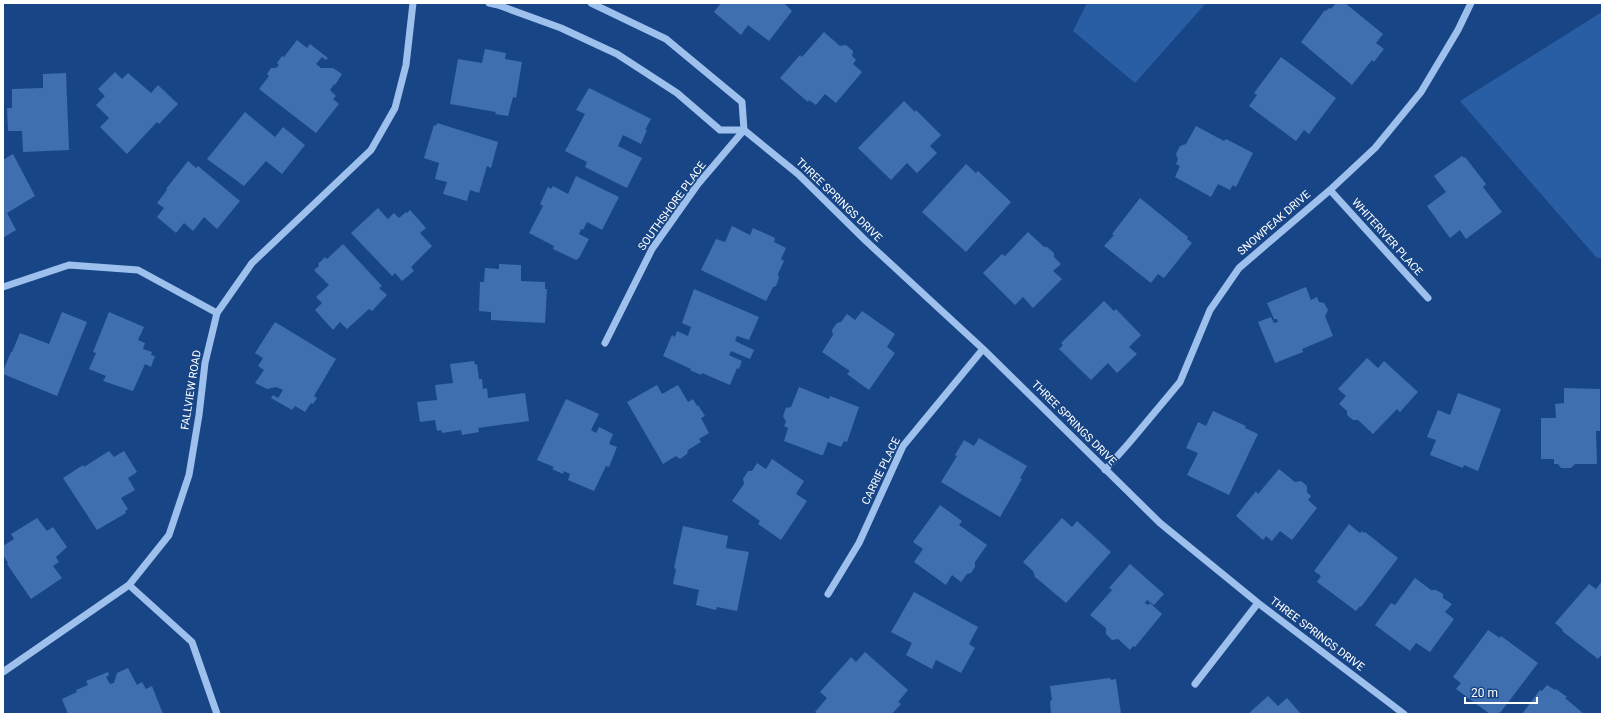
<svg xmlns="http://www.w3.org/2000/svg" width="1605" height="717" font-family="Roboto,sans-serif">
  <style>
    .green { fill: #2a5ea4 }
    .building { fill: #406fb0 }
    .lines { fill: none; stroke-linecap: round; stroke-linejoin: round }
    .minor { stroke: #9ec0ed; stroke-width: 7 }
    .labels { text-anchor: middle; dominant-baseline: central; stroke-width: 3.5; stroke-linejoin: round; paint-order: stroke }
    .street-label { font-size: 11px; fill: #fff; stroke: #184586 }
  </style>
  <rect width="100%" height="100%" fill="#184586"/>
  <path class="green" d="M1087 3H1206L1135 83 1073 31Z
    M1602 12V259L1596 257 1460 101Z"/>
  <path class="building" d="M721 3H784L792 11 769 41 748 25 741 35 714 12Z
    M1336 3H1345L1383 34 1376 43 1384 49 1374 62 1372 60 1352 85 1301 42 1325 10 1326 11 1329 8 1331 9Z
    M824 32 840 46 846 45 853 51 852 56 856 60 853 64 862 72 836 103 825 94 816 105 809 100 808 102 780 78 800 55 802 57Z
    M297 40 307 48 310 44 328 58 326 60 322 57 316 64 321 68H333L342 74 335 85 334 84 330 90 336 96 333 99 339 104 316 133 259 89 269 76 267 74 271 68H276L279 65 277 63 282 56 284 57Z
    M485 49 506 53 505 59 522 62 516 98 513 97 508 116 495 114 496 112 450 104 458 59 482 63Z
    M1281 57 1336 98 1309 134 1304 130 1296 141 1249 106 1257 95 1254 93Z
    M115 72 122 79 128 73 151 93 158 85 178 104 159 124 157 122 127 154 100 127 109 118 96 105 105 96 98 89Z
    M66 73 69 150 23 152 22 131H8L7 108H12V89L43 88V74Z
    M589 88 651 119 645 130H647L641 144 623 135 618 146 642 158 627 188 585 167 587 162 565 151 585 114 576 110Z
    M904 101 915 112 916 110 941 135 930 146 937 153 917 173 907 163 891 180 858 148Z
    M245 112 275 137 283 127 305 145 282 174 266 161 244 186 207 159Z
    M437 123 498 142 491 168 487 166 479 193 470 190 467 201 443 194 447 182 435 179 439 163 424 158 434 125 436 126Z
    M1196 126 1224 141 1226 139 1253 153 1236 187 1233 185 1230 190 1218 184 1211 197 1175 177 1180 166 1176 164 1178 160 1176 154 1180 146 1186 144Z
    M13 154 35 196 7 213 16 230 3 238V160Z
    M1462 156 1464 158 1465 157 1486 184 1483 187 1502 212 1466 239 1460 230 1450 238 1427 206 1446 192 1434 176Z
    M188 161 196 168 198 166 240 201 217 229 204 217 193 231 184 223 176 233 157 217 164 208 157 203 167 190 166 189Z
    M966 164 976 173 978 171 1011 202 966 252 922 212Z
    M576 176 619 197 602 230 587 222 583 230 581 229 579 234 589 239 579 258 576 260 553 249 554 246 529 233 543 206 540 204 548 187 551 189 553 186 568 194Z
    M1140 198 1188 237 1187 239 1192 243 1164 278 1158 274 1151 283 1104 246 1114 235 1112 234Z
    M378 208 388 219 394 213 399 218 406 212 407 213 410 210 426 228 420 233 432 246 411 267 414 271 402 281 395 273 392 276 351 233Z
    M732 226 750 235 753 228 775 238 774 242 786 248 781 259 784 261 778 274 779 278 776 286 773 287 766 301 701 270 716 239 725 242Z
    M1028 232 1044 247H1047L1054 253V257L1061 264 1053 271 1062 279 1033 308 1023 297 1015 305 983 273 1002 254 1005 256Z
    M343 244 382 286 379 288 387 295 372 311 369 309 347 329 340 322 333 330 315 310 322 303 316 297 329 285 314 270 319 266 318 264 325 257 327 259Z
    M499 264 521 265V281L545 282V289H547L545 323 491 320V312L479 311 480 282H484L485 268 499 269Z
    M1306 287 1311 300 1317 297 1319 302 1324 303 1328 310 1325 316 1333 336 1302 349 1303 352 1275 363 1258 322 1271 317 1274 323 1278 322 1277 319H1274L1267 303Z
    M694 289 759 317 749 340 737 336 735 341 754 350 750 359 731 351 729 355 742 361 739 369 737 368 730 385 702 373 701 375 690 370 691 369 663 356 672 335 675 337 677 331 688 336 691 327 682 323Z
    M1104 301 1114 311 1116 309 1141 335 1129 347 1137 354 1117 373 1108 363 1091 380 1059 349 1063 345 1061 343Z
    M862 311 895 334 887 347 895 353 869 390 847 374 850 371 822 352 833 335 832 330 837 323 841 322 847 314 855 320Z
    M62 312 87 322 57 396 3 374V371L11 352H12L20 333 49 344Z
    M109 312 144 327 138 340 145 343 143 349 152 352 151 355 155 356 151 367 145 364 133 391 103 381 106 376 89 369 96 353 93 352Z
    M275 322 336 359 314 396 317 398 313 404 311 403 305 412 295 406 292 410 271 398 273 395 278 398 283 390 276 387 267 389 255 383 264 370 258 366 263 358 255 353Z
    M1367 358 1378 368 1384 361 1418 392 1400 412 1397 409 1373 434 1358 420H1353L1347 415V411L1339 404 1346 396 1338 389Z
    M474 361 475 365 477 364 479 379H482L483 389 487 388 488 398 525 393 529 421 478 428 479 432 462 435 461 430 442 433 441 430 437 431 435 420 420 422 417 402 437 400 435 385 453 383 450 364Z
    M657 385 662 394 678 385 688 402 693 399 697 406 698 405 705 416 701 418 709 433 699 439 701 442 688 450 687 454 680 459 676 456 663 464 627 402Z
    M799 387 829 399 830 396 859 407 847 442 844 441 841 447 828 442 823 455H821L784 441 788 428 784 426 786 422 783 416 786 408 791 407Z
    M1564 388 1600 389V431H1596L1597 464H1575L1571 468H1561L1558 464H1554V459H1541V418H1556L1555 404 1564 403Z
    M1458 393 1501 409 1478 471 1464 465 1463 468 1430 455 1436 440 1427 437 1438 410 1450 415Z
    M566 399 599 414 591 430 596 433 599 427 613 434 609 444 617 447 609 467 606 466 594 491 568 480 570 474 564 471 563 474 552 469 554 467 537 460Z
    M1213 411 1246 426 1245 428 1258 434 1229 495 1187 475 1198 453 1186 448 1198 422 1206 426Z
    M979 438 1027 466 1020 478 1022 479 1000 517 941 482 957 456 955 455 964 440 974 446Z
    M109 451 114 457 124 451 137 472 128 478 135 490 121 498 128 509 125 511 126 513 97 530 63 478 83 465 84 467Z
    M772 459 804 481 796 494 807 501 781 540 758 524 760 521 732 501 744 484 743 479 748 471H752L757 463 766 469Z
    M1279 469 1295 482 1301 481 1307 486V492L1311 496 1308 500 1317 508 1292 540 1280 531 1272 541 1266 536 1263 540 1236 516 1256 491 1258 494Z
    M940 505 962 521 959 525 987 545 975 562V567L971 573 967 574 961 582 952 575 946 585 914 562 923 549 913 542Z
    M37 518 47 531 53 527 67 547 56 557 59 562 53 566 62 578 31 599 7 564 8 563 3 555V546L14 539 11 534Z
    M1062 518 1072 527 1077 521 1111 552 1066 603 1034 576 1035 575 1033 573 1034 572 1023 562Z
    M1349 524 1360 533 1362 531 1364 533 1365 532 1398 558 1361 607 1360 606 1356 611 1317 582 1321 576 1314 571Z
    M683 526 728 536 726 548 749 552 737 611 717 607 716 610 696 605 699 590 673 584 676 569 674 568Z
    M1130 564 1164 594 1154 605 1147 600 1145 603 1148 605 1150 603 1162 614 1135 647 1133 646 1130 650 1118 639 1112 640 1106 634V628L1090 615 1112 590 1109 588Z
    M1415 578 1431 590H1436L1443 594V598L1452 604 1445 612 1454 619 1430 652 1416 643 1410 651 1375 625 1391 603 1395 605Z
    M1602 581V654L1598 659 1562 631 1563 630 1555 623 1589 584 1596 589Z
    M914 592 978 627 969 644 975 648 961 673 936 660 932 669 906 655 912 643 891 632Z
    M1488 630 1500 638 1501 636 1538 663 1500 713 1499 712 1497 714H1490L1456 689 1461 683 1453 677Z
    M865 652 908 690 898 702 901 704 892 714H818L815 712 827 698 820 692 851 657 856 662Z
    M128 668 137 685 142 682 146 689 152 686 163 714H68L62 699 77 692 76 690 88 685 86 681 108 672 109 675 106 677 110 684 114 683 117 673Z
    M1110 678 1111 680 1116 679 1121 714H1051L1050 701 1052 700 1050 686Z
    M1547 685 1555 690 1556 689 1567 697 1565 698 1584 714H1522L1540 690 1542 691Z
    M1268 696 1278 706 1287 698 1301 714H1248Z"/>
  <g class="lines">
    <path class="minor" d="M489 3 498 5 561 28 617 54 677 93 720 130H744L798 174 866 241 983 349 1160 523 1258 603 1404 714
      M591 3 666 39 742 102 744 130
      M1330 190 1428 298
      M3 287 69 265 138 270 217 313
      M605 343 652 249 698 184 744 130
      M1105 470 1129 443 1180 382 1210 310 1239 268 1330 190 1375 148 1421 92 1458 30 1471 3
      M129 585 192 642 217 714
      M828 594 859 543 903 446 983 349
      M3 672 129 585 169 535 189 475 199 415 205 363 217 313 252 263 371 150 395 108 406 65 413 3
      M1195 684 1258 603"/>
  </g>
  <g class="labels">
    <g class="street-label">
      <text transform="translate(839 200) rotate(44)">THREE SPRINGS DRIVE</text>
      <text transform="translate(672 206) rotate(-54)">SOUTHSHORE PLACE</text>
      <text transform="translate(1274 223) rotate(-41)">SNOWPEAK DRIVE</text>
      <text transform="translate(1387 237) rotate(48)">WHITERIVER PLACE</text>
      <text transform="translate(191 390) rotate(-81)">FALLVIEW ROAD</text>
      <text transform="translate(1074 423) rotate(45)">THREE SPRINGS DRIVE</text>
      <text transform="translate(881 471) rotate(-64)">CARRIE PLACE</text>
      <text transform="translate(1317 634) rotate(37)">THREE SPRINGS DRIVE</text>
    </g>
  </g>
  <rect width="1605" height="717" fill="none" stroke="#ffffff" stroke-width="8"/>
  <path d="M1465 697v6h72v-6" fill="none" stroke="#ffffff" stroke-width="2"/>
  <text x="1471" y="697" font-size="12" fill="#ffffff" stroke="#184586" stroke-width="3" paint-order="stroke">20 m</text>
</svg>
